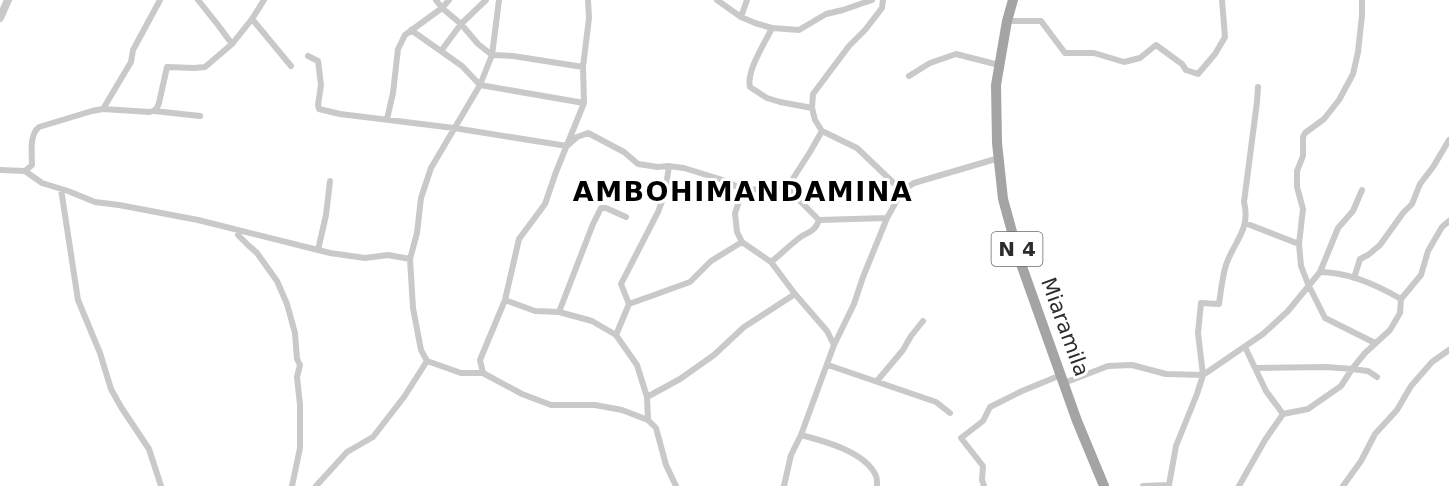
<svg xmlns="http://www.w3.org/2000/svg" width="1449" height="486" font-family="'DejaVu Sans',sans-serif">
  <style>
    .lines { fill: none; stroke-linecap: round; stroke-linejoin: round }
    .minor { stroke: #c9c9c9; stroke-width: 6 }
    .tertiary { stroke: #c9c9c9; stroke-width: 8 }
    .primary { stroke: #a4a4a4; stroke-width: 10 }
    .labels { text-anchor: middle; dominant-baseline: central; stroke-width: 6; stroke-linejoin: round; paint-order: stroke }
    .shield { fill: #fff; stroke: #6b6b6b; stroke-width: 1.5 }
    .shield-label { font-size: 20px; font-weight: bold; fill: #2c2c2c }
    .street-label { font-size: 21px; fill: #2c2c2c; stroke: #fff }
    .district-label { font-size: 27px; font-weight: bold; letter-spacing: 1.5px; fill: #000; stroke: #fff }
  </style>
  <rect width="100%" height="100%" fill="#fff"/>
  <g class="lines">
    <path class="minor" d="M198 0 218 25 232 44
      M436 0 442 8 461 24 478 44 492 55 513 56 583 67
      M588 0 589 18 583 67 584 103 556 172 545 204 519 239 505 300 480 360 483 373 522 394 551 405H595L622 410 648 420
      M717 0 741 17 755 23 772 28 799 30 826 14 843 10 872 0
      M883 0 882 8 865 30 849 46 813 94 812 108 815 120 822 131 857 148 902 191
      M1362 0V15L1358 52 1353 74 1339 100 1324 119 1305 133 1303 137V156L1297 171V187L1303 209 1299 244 1301 266 1308 284 1325 318 1375 343
      M741 17 747 0
      M252 19 291 66
      M1007 21H1041L1065 53H1094L1124 62 1140 58 1156 45 1182 64 1186 70 1198 74 1215 54 1225 37 1222 0
      M772 28C765 43 746 71 750 87L767 98 780 102 812 108
      M411 30 462 66 480 85 584 103
      M441 51 461 24 486 0
      M308 56 318 61 321 85 318 105 319 109 340 114 454 128 567 146 577 137 588 133 624 152 638 164 658 167 668 166 684 168 726 181 743 190 787 188 819 220 887 218
      M909 76 930 63 956 54 999 65
      M103 109 131 62 133 50 160 0
      M154 111 200 116
      M387 119 393 93 398 49 405 35 442 8 449 0
      M0 170 25 171 32 165C32 153 29 135 39 127L92 111 103 109 150 112C156 110 157 109 159 103L167 67 194 68 205 67 232 44 252 19 264 0
      M25 171 42 183 68 191 95 202 119 205 198 220 330 253 365 258 388 255 410 259
      M787 188 810 152 822 131
      M61 189 78 300 100 353 111 389 121 407 149 449 161 486
      M743 190 735 213 737 232 742 242 771 262 795 294 827 331 834 345
      M1245 223 1299 244
      M239 231 238 235 248 245 257 253 277 281 287 304 295 333 297 359 300 365 297 377 300 405V448L292 486
      M318 250 326 215 330 181
      M771 262C780 255 789 246 798 239 807 231 814 234 819 220
      M1320 272 1338 228 1353 211 1362 190
      M1354 278 1360 259 1368 255 1380 245 1403 213 1412 204 1420 184 1433 167 1449 140
      M505 300 535 311 559 312 592 321 616 335 637 365 647 397 648 420 656 428 666 465 676 486
      M629 304 621 284 658 212 665 193 669 166
      M559 312 593 224 601 208H606L626 217
      M616 335 629 304 690 282 711 261 742 242
      M1245 347 1266 391 1283 414
      M828 365 936 402 950 413
      M1256 368 1326 367 1352 369 1368 371 1377 377
      M483 373H461L427 361 421 350 413 308 410 259 417 233 421 198 431 168 480 85 492 55 499 0
      M877 381 903 350 911 336 923 321
      M1064 383 1108 366 1132 365 1166 374 1203 375 1263 334 1288 311 1320 272C1349 272 1377 285 1401 299
      M647 397 680 379 714 355 744 327 795 294
      M801 435C824 441 866 452 876 476 877 478 877 485 877 486
      M316 486 347 452 373 437 404 397 427 361
      M784 486 791 455 801 435 834 345 854 304 863 277 887 218 902 191 914 183 999 158
      M984 486 982 480 983 466 961 438 983 421 990 407 1022 391 1061 375
      M1143 486 1169 485 1176 446 1197 394 1203 375 1198 333 1201 303 1219 304C1221 291 1222 278 1226 265 1234 241 1251 230 1244 202L1257 102 1258 87
      M1239 486 1265 440 1283 414 1308 409 1341 386 1352 369 1365 353 1390 330 1400 313 1401 299 1421 275 1428 251 1442 227 1449 221
      M1343 486 1361 461 1375 434 1397 410 1411 386 1432 362 1449 350"/>
    <path class="tertiary" d="M0 18 8 0"/>
    <path class="primary" d="M1013 0 1007 21 996 85 997 143 1003 199 1020 261 1077 421 1104 486"/>
  </g>
  <g class="labels">
    <rect class="shield" x="991.5" y="232" width="51" height="34" rx="4.5"/>
    <g class="shield-label">
      <text x="1017" y="249">N 4</text>
    </g>
    <g class="street-label">
      <text transform="translate(1065 327) rotate(70)">Miaramila</text>
    </g>
    <g class="district-label">
      <text x="743" y="191">AMBOHIMANDAMINA</text>
    </g>
  </g>
</svg>
